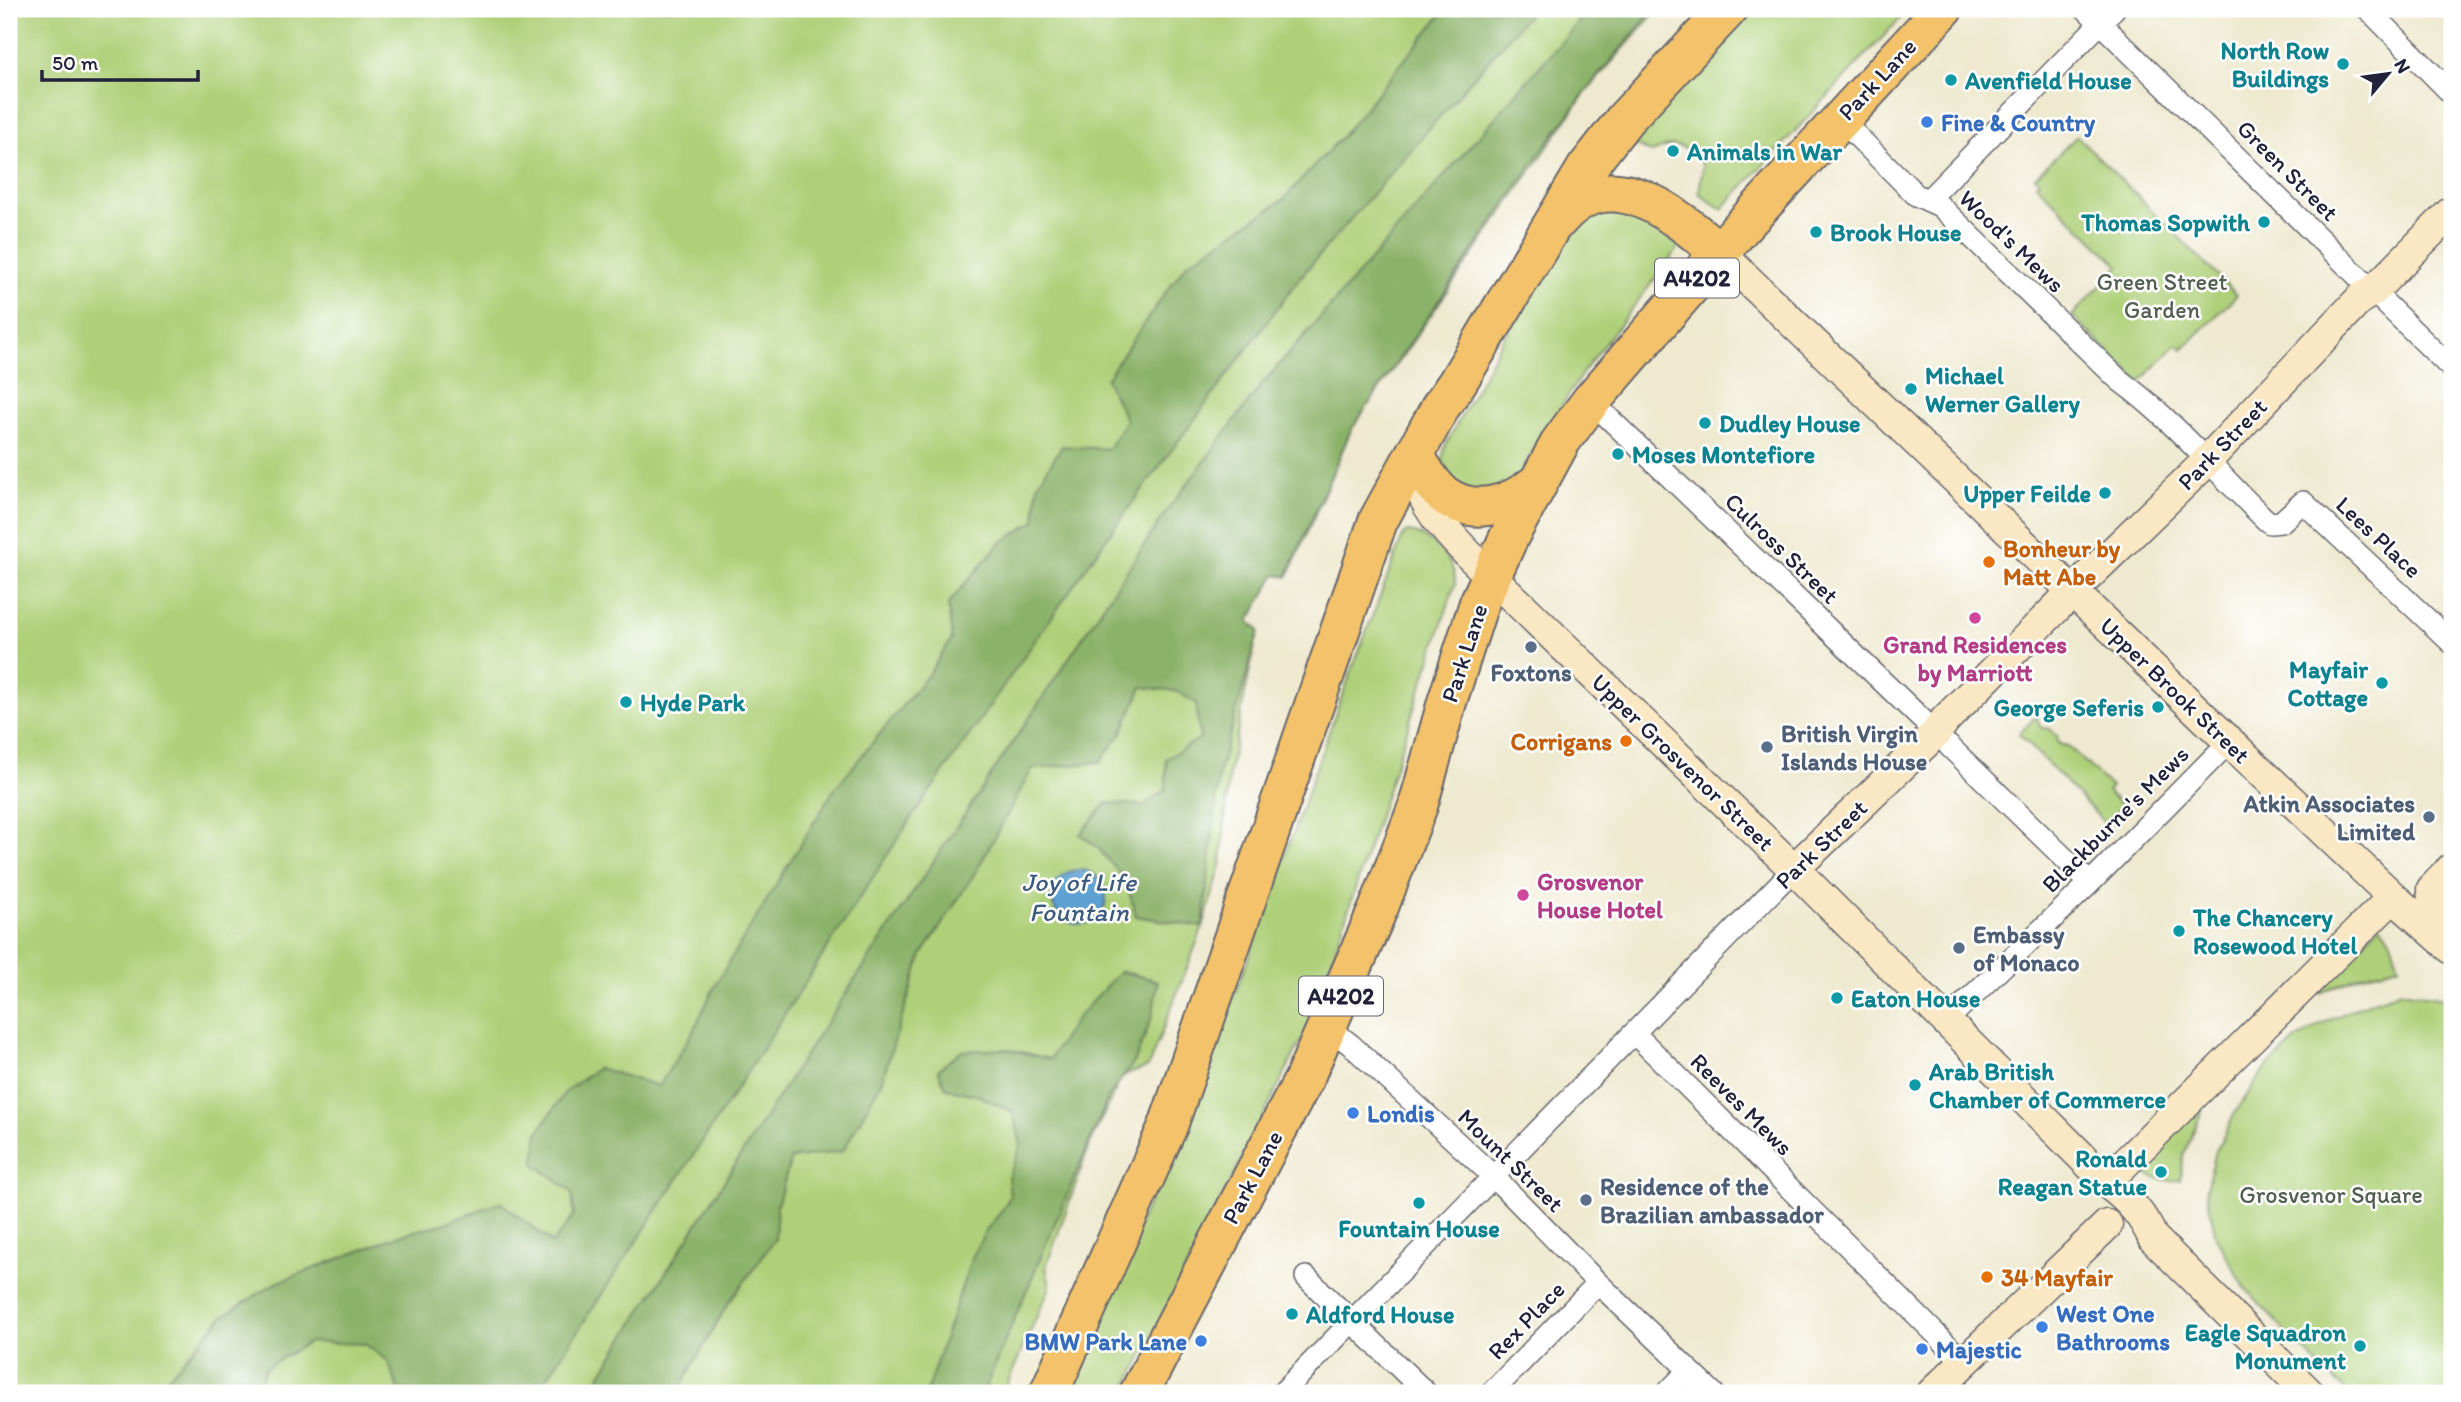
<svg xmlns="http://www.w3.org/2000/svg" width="2461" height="1402" font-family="Itim,sans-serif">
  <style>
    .green { fill: #afd079; stroke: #68795a; stroke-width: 2 }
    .forest { fill: #8bb269; stroke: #566a52; stroke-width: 2 }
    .water { fill: #5da0d1; stroke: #406186; stroke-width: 2 }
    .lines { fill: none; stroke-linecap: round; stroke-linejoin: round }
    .street-casing { stroke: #69686f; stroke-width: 24 }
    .secondary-casing { stroke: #69686f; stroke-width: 33 }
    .highway-casing { stroke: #69686f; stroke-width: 42 }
    .street { stroke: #fff; stroke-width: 21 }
    .secondary { stroke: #fae7c3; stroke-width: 30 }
    .highway { stroke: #f3c26a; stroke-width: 38 }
    .culture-dot { fill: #0f9aa8; stroke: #fff; stroke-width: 2.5 }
    .shop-dot { fill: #3f7fe0; stroke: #fff; stroke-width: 2.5 }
    .food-dot { fill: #e8710a; stroke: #fff; stroke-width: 2.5 }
    .hotel-dot { fill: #d1479c; stroke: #fff; stroke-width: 2.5 }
    .service-dot { fill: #5c6f8a; stroke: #fff; stroke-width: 2.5 }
    .labels { text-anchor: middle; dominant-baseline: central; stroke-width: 5; stroke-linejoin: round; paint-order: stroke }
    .shield { fill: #fff; stroke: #646476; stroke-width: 2 }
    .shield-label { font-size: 23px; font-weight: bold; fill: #22223b }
    .culture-label { font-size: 24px; font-weight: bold; fill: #0d838f; stroke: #fff; text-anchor: start }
    .street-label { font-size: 24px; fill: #22223b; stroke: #fff }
    .shop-label { font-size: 24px; font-weight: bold; fill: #366cbe; stroke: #fff; text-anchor: start }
    .park-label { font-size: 24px; fill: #535f51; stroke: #fff }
    .food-label { font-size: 24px; font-weight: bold; fill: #c56008; stroke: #fff; text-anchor: start }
    .hotel-label { font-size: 24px; font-weight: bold; fill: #b23c85; stroke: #fff }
    .service-label { font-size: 24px; font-weight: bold; fill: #4e5e75; stroke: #fff; text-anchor: start }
    .water-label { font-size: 26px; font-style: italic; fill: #3d5b7e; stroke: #fff }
  </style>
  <rect width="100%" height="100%" fill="#fff"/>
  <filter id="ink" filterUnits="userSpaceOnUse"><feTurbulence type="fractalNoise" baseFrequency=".0143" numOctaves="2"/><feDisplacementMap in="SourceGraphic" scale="14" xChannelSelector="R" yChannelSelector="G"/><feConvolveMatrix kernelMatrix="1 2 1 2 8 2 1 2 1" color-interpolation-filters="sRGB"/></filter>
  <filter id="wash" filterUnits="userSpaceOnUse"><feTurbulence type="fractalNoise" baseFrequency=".00686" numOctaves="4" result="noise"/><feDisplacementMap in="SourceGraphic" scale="28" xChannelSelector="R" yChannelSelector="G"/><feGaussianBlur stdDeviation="1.57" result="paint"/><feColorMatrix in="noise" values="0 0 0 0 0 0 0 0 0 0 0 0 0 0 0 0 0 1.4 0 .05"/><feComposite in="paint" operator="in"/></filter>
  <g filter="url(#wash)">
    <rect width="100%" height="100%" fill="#eee9cf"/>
    <path class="green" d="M9 9H1658L1586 92 1351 430 1288 577 1275 575 1249 621 1258 629 1229 774 1221 865 1203 927 1148 1067 1122 1076 1091 1141 1046 1267 1050 1287 1003 1393H9Z
      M1745 9H1909L1722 209 1702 196 1699 192 1703 166C1692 145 1672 140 1652 153 1643 148 1633 146 1626 140L1633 132 1647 126Z
      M2077 136 2237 295 2183 349 2177 344 2140 382 2072 316 2119 266 2036 184 2039 181 2035 177Z
      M1594 209 1639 213 1678 243 1677 250 1583 372 1518 475 1506 487 1467 495 1441 466 1445 446 1558 237Z
      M1408 532C1429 533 1457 562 1455 584L1313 1017 1124 1393H1064L1187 1117 1248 959 1339 704 1403 536Z
      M2037 715 2038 723 2042 728 2050 729 2057 736 2058 743 2064 746 2067 745 2111 787 2107 791 2123 807 2107 825 2019 734Z
      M2380 925 2390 937 2399 966 2359 976 2320 993 2315 989Z
      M2401 991 2452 999V1393H2348L2289 1336 2245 1288 2216 1237 2206 1189 2216 1151 2234 1115 2263 1071 2295 1041 2319 1025 2360 1006Z
      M2197 1106 2202 1111 2184 1154 2180 1180C2162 1181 2150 1179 2136 1167Z"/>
    <path class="forest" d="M1446 9H1533L1298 280 1113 529 910 820 721 1113 537 1393H420L399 1390 388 1361 365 1344 310 1342 265 1368 257 1393H156L162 1384 222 1317 274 1284 403 1234 446 1223 500 1202 553 1243 574 1215 572 1192 535 1164 538 1132 566 1091 598 1068 659 1086 692 1033 717 982 833 791 928 675 952 639 948 604 999 544 1035 521 1038 484 1062 446 1108 449 1126 420 1106 379 1167 290 1188 263 1284 199 1343 135Z
      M1590 9H1654L1596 78 1534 161 1351 430 1287 576 1275 575 1249 621 1259 631 1219 772 1203 927 1136 916 1126 881 1098 848 1080 834 1107 803 1144 805 1166 789V759L1200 738 1196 703 1176 691 1142 687 1122 732 1100 762 1032 769 978 868 922 955 882 1080 843 1151 791 1159 777 1205 775 1239 726 1307 677 1393H589L803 1058 1166 512 1263 383Z
      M1120 971 1158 981 1152 1017 1135 1061 1109 1096 983 1393H926L971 1260 986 1230 1001 1212 1010 1196 1008 1178 1021 1145 1013 1112 979 1096 946 1088 938 1070 961 1051 1009 1049 1050 1059 1076 1019Z"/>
    <path class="water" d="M1052 897a27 27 0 1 1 54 0a27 27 0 1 1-54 0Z"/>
  </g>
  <g filter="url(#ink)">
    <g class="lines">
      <g class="street-casing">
        <path id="street" d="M2086 9 2452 369
          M2368 9 2452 94
          M1840 119 1916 195 1940 206 2119 380C2174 420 2217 473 2266 520L2270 523 2281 522 2303 502 2452 643
          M1928 200 2114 9
          M1591 401 1936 733
          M1949 746 2090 883
          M1946 1021 2090 883 2230 741
          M1328 1027 1351 1045 1493 1176 1598 1283 1713 1393
          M1634 1033 1963 1361
          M1306 1277 1426 1393
          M1282 1393 1794 869
          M1491 1393 1598 1283
          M1667 1393 1689 1370"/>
      </g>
      <g class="secondary-casing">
        <path id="secondary" d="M1720 253 2214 727 2393 897 2452 949
          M1416 473C1422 507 1447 532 1470 556L1794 869 2112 1187C2131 1202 2143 1216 2153 1238L2309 1393
          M1794 869 1936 733 1945 720 2085 579 2201 467 2361 298 2373 291 2452 211
          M2449 940 2434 908 2432 889 2452 868
          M2106 1182 2393 897
          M1932 1393 2107 1225"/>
      </g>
      <g class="highway-casing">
        <path id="highway" d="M1558 220C1610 158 1675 215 1720 253
          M1414 455C1423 469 1431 485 1444 495 1474 517 1510 505 1536 484
          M1049 1393 1168 1126 1378 521 1441 406 1457 383 1586 169 1625 119 1728 9
          M1139 1393 1304 1079 1379 907 1418 806 1447 702 1479 603 1509 537 1561 441 1591 401 1738 231 1943 9"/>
      </g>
      <use href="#street" class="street"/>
      <use href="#secondary" class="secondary"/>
      <use href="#highway" class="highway"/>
    </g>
  </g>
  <g class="culture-dot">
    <circle cx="2343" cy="64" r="7"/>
    <circle cx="1951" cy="80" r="7"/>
    <circle cx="1673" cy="151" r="7"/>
    <circle cx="2264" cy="222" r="7"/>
    <circle cx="1816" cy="232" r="7"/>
    <circle cx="1911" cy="389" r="7"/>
    <circle cx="1705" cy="423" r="7"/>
    <circle cx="1618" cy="454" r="7"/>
    <circle cx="2105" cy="493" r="7"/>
    <circle cx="2382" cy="683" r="7"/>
    <circle cx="626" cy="702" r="7"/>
    <circle cx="2158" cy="707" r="7"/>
    <circle cx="2179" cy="931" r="7"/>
    <circle cx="1837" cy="998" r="7"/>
    <circle cx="1915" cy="1085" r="7"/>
    <circle cx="2161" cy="1172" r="7"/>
    <circle cx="1419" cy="1203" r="7"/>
    <circle cx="1292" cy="1314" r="7"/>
    <circle cx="2360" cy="1346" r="7"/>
  </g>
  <g class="shop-dot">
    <circle cx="1927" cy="122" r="7"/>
    <circle cx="1353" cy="1113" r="7"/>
    <circle cx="2042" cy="1327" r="7"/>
    <circle cx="1201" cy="1341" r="7"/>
    <circle cx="1922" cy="1349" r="7"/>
  </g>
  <g class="food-dot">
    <circle cx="1989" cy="562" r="7"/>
    <circle cx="1626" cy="741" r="7"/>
    <circle cx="1987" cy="1277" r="7"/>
  </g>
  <g class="hotel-dot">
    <circle cx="1975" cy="618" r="7"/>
    <circle cx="1523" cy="895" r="7"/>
  </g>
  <g class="service-dot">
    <circle cx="1531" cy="647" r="7"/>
    <circle cx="1767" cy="747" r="7"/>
    <circle cx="2429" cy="817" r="7"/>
    <circle cx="1959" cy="948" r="7"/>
    <circle cx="1586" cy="1200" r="7"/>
  </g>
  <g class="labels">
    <g class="shield">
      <rect x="1655" y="258.5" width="84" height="39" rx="5"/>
      <rect x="1299" y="976.5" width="84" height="39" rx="5"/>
    </g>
    <g class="shield-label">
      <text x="1697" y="278">A4202</text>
      <text x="1341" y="996">A4202</text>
    </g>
    <g class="culture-label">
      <text x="2329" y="50" text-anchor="end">North Row<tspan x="2329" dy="28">Buildings</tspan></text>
      <text x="1965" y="80">Avenfield House</text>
      <text x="1687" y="151">Animals in War</text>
      <text x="2250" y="222" text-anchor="end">Thomas Sopwith</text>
      <text x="1830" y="232">Brook House</text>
      <text x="1925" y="375">Michael<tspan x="1925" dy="28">Werner Gallery</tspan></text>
      <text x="1719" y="423">Dudley House</text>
      <text x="1632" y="454">Moses Montefiore</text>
      <text x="2091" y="493" text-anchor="end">Upper Feilde</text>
      <text x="2368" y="669" text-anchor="end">Mayfair<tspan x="2368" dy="28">Cottage</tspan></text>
      <text x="640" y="702">Hyde Park</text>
      <text x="2144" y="707" text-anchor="end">George Seferis</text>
      <text x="2193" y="917">The Chancery<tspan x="2193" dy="28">Rosewood Hotel</tspan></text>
      <text x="1851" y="998">Eaton House</text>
      <text x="1929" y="1071">Arab British<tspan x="1929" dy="28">Chamber of Commerce</tspan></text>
      <text x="2147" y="1158" text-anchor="end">Ronald<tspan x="2147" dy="28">Reagan Statue</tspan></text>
      <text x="1419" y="1228" text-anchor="middle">Fountain House</text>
      <text x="1306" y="1314">Aldford House</text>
      <text x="2346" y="1332" text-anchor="end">Eagle Squadron<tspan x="2346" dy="28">Monument</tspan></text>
    </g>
    <g class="street-label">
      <text transform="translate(1877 79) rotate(-47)">Park Lane</text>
      <text transform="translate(2288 170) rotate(45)">Green Street</text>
      <text transform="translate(2012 241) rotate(44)">Wood's Mews</text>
      <text transform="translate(2222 444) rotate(-46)">Park Street</text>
      <text transform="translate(2379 537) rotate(43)">Lees Place</text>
      <text transform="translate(1782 548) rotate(44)">Culross Street</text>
      <text transform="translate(1464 653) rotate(-72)">Park Lane</text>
      <text transform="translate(2175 690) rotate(44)">Upper Brook Street</text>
      <text transform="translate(1683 762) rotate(44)">Upper Grosvenor Street</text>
      <text transform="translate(2115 819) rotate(-45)">Blackburne's Mews</text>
      <text transform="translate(1821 844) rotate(-44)">Park Street</text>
      <text transform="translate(1742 1104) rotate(45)">Reeves Mews</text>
      <text transform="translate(1511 1160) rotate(44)">Mount Street</text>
      <text transform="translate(1252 1177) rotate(-62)">Park Lane</text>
      <text transform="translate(1526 1320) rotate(-46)">Rex Place</text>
    </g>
    <g class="shop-label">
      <text x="1941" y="122">Fine &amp; Country</text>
      <text x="1367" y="1113">Londis</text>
      <text x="2056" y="1313">West One<tspan x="2056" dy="28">Bathrooms</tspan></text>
      <text x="1187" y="1341" text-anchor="end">BMW Park Lane</text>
      <text x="1936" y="1349">Majestic</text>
    </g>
    <g class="park-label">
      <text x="2162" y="281">Green Street<tspan x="2162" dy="28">Garden</tspan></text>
      <text x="2331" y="1194">Grosvenor Square</text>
    </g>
    <g class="food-label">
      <text x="2003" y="548">Bonheur by<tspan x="2003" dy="28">Matt Abe</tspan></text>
      <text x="1612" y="741" text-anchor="end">Corrigans</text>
      <text x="2001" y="1277">34 Mayfair</text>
    </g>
    <g class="hotel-label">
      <text x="1975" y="644">Grand Residences<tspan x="1975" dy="28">by Marriott</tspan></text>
      <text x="1537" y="881" text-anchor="start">Grosvenor<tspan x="1537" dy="28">House Hotel</tspan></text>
    </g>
    <g class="service-label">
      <text x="1531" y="672" text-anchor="middle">Foxtons</text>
      <text x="1781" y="733">British Virgin<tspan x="1781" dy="28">Islands House</tspan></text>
      <text x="2415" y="803" text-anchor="end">Atkin Associates<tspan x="2415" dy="28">Limited</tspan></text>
      <text x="1973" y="934">Embassy<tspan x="1973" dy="28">of Monaco</tspan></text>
      <text x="1600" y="1186">Residence of the<tspan x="1600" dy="28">Brazilian ambassador</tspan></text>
    </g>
    <g class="water-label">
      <text x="1079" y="882">Joy of Life<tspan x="1079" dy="30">Fountain</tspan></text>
    </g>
  </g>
  <rect width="2461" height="1402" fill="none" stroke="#fff" stroke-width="35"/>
  <g transform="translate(2388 74) rotate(61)" stroke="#ffffff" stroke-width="5" paint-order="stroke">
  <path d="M0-5L12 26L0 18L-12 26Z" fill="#22223b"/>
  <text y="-10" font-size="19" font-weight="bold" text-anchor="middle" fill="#22223b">N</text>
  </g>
  <path d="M42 70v10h156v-10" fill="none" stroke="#22223b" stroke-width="3.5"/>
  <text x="52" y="70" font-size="21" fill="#22223b" stroke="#ffffff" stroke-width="5" paint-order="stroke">50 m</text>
</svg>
